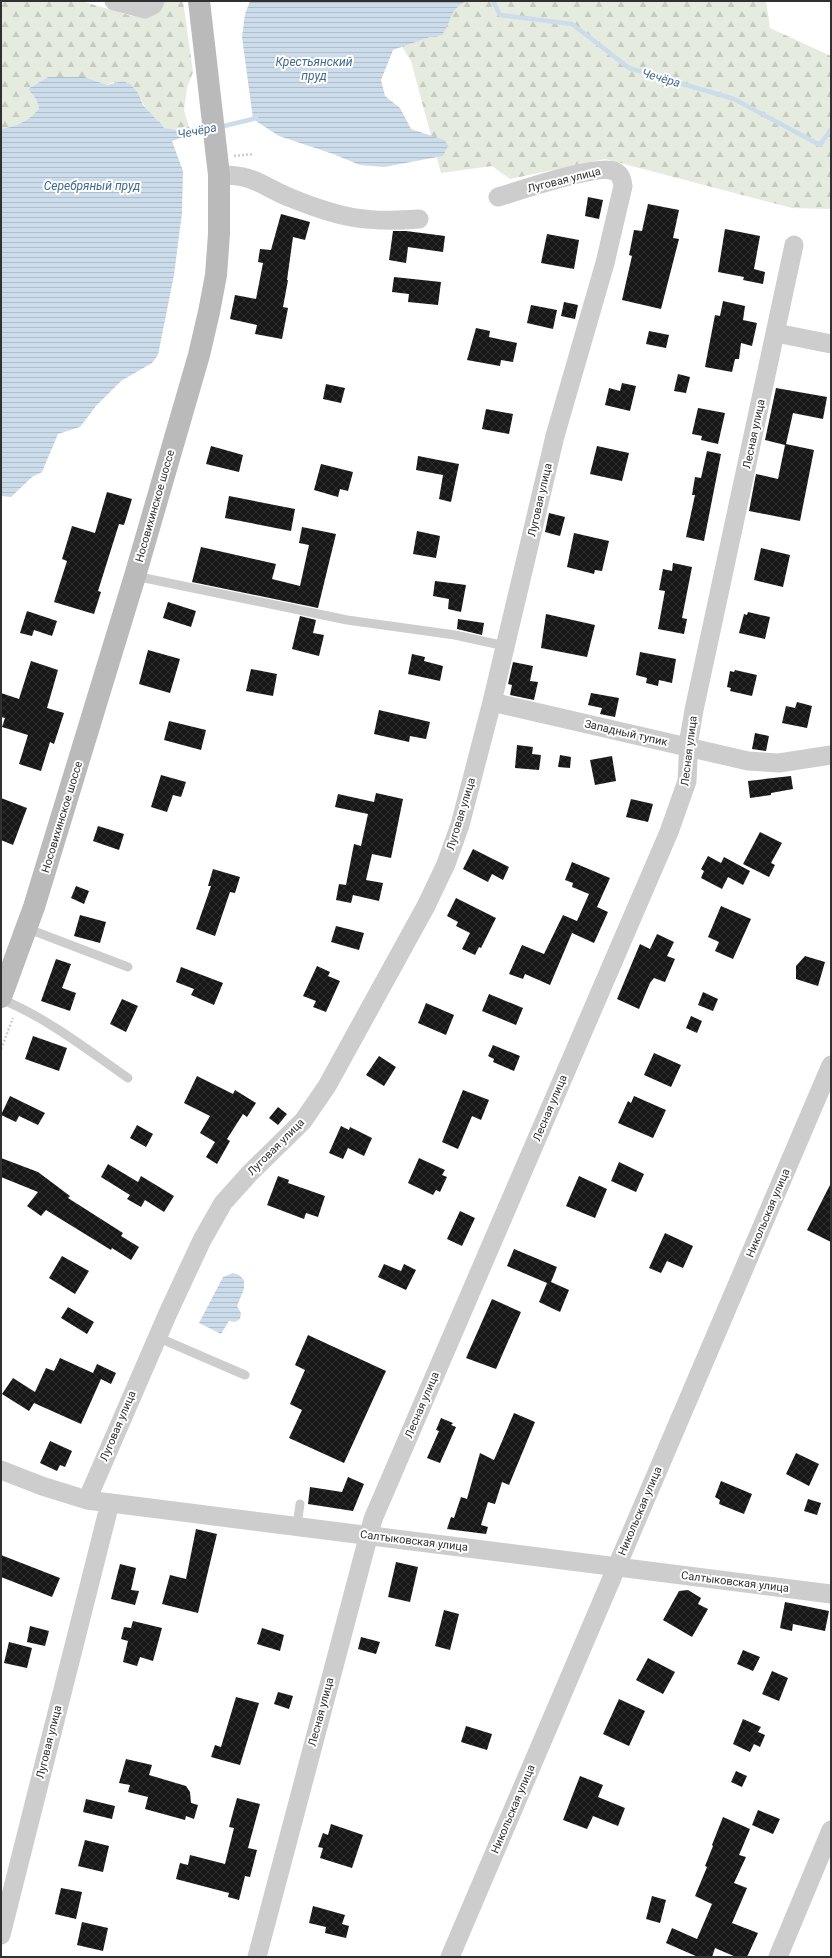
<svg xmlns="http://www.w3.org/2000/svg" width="832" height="1958" font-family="Roboto,sans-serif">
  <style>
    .forest { fill: url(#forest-firs) }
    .water { fill: url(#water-rules) }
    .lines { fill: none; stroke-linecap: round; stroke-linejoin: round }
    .stream { stroke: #ccdceb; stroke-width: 4.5 }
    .building { fill: url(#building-cross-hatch) }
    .path { stroke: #cdcdcd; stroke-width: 2.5; stroke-dasharray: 2 2; stroke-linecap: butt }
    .service { stroke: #cdcdcd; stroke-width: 9 }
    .minor { stroke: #cdcdcd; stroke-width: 19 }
    .secondary { stroke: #bababa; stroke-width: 22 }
    .labels { text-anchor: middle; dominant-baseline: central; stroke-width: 4; stroke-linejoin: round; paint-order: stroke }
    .street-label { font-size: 11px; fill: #303030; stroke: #fff }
    .water-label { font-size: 12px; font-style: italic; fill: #416b8e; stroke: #fff }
  </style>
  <defs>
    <pattern id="forest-firs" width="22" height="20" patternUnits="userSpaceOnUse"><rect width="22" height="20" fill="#e5ecdf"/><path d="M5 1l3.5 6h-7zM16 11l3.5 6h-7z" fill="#c5cbc0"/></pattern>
    <pattern id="water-rules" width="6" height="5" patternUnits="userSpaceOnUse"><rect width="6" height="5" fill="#ccdceb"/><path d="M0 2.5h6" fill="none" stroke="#b0bdca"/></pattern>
    <pattern id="building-cross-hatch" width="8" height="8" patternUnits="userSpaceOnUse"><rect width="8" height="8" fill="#171717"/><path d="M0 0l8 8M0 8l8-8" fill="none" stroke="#303030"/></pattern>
  </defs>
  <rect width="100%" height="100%" fill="#fff"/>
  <path class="forest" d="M1 1H81L132 16 151 17 161 1H183L193 72 187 88 184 110 189 127C181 129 171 132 164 128 154 122 142 103 138 93L113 82 107 85 85 77H48L28 89 36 99 39 108C31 120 15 127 1 129Z
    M373 1H766L770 28 831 56V209L792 208 605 159 510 179 492 166 441 173 411 61Z"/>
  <path class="water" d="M250 1H466C447 12 453 20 442 35L430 37 393 50 381 80 385 96 400 108 411 129 444 140 448 146 443 156 384 167 360 165 333 154 279 136 253 119 242 37 245 14Z
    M48 77H85L107 85 123 81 130 84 138 93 143 105 164 128 176 130 189 127 194 133 172 141 183 171 182 213 174 275 158 355 152 363 121 381 96 406 80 427 58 434 42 472 32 477 11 497 1 496V129C15 127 31 120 39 108L36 99 28 89Z
    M233 1273 239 1275 244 1280V1289L237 1306 241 1313 240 1319 235 1322 229 1321 221 1334 199 1323 223 1277Z"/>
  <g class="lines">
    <path class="stream" d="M493 1 500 15 572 24 629 68 734 99 820 145 831 129
      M220 127 253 119 258 115
      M188 134 209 130"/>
  </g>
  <path class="building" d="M588 197 603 200 599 219 585 216Z
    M648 204 679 210 673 238 679 239 661 309 622 300 632 256 629 255 634 230 642 231Z
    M281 214 310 222 305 240 293 237 287 280H288L283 307 288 308 282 339 255 334 257 325 230 319 235 295 256 299 263 263 258 262 260 249 271 250Z
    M725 229 760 236 754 269 765 272 763 284 743 280 744 277 718 272Z
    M393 231H406L445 236 443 252 408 247 406 263 389 260Z
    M547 234 579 240 574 269 541 263Z
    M394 277 441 282 438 305 408 302 409 294 392 292Z
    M723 301 745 306 743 320 757 323 752 346 741 343 739 359H735L732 372 705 367 715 315 720 316Z
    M564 302 578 305 575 319 561 316Z
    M531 305 557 310 553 329 527 323Z
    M476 328 490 331 489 337 517 343 513 362 501 360 500 366 467 360Z
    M649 331 669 335 666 348 646 344Z
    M678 374 690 377 686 393 674 391Z
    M622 383 636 386 630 411 605 405 609 388 620 391Z
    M326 384 345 388 341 403 323 399Z
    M776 388 827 397 823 419 793 413 786 444 814 450 800 521 749 511 756 474 778 479 785 445 765 440Z
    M698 408 725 413 718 444 701 440 702 436 692 434Z
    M486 409 513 414 509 434 482 429Z
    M211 446 243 455 239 472 206 464Z
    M597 446 629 453 622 481 590 474Z
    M707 451 721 454 704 541 686 537 695 495H692L695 477 701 478Z
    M418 456 459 464 451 502 439 499 443 475 416 470Z
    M321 464 353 472 348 491 340 489 338 497 314 490Z
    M107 492 132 499 124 525 119 524 98 591 101 592 94 614 54 602 67 561 62 559 72 526 95 533Z
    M229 496 295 509 291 531 225 518Z
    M549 513 565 517 560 536 545 532Z
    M302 527 336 534 318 608 192 582 201 547 276 564 272 579 300 586 309 545 299 543Z
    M417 531 440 536 436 558 413 554Z
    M574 533 609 541 602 571 595 570 594 574 567 567Z
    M761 548 790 555 783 587 754 580Z
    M673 563 692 567 682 618 687 619 684 634 658 629 665 591 659 590 663 569 672 571Z
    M435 581 466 585 461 612 448 609 449 599 433 596Z
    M168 602 196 611 191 627 163 618Z
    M27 611 57 621 52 636 34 630 32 636 20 633Z
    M748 612 770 617 765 639 739 633 744 614 747 615Z
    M546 614 595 625 587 657 541 648Z
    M300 616 316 620 313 633 324 635 319 656 292 649Z
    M458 619 484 623 482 635 457 629Z
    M148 650 180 659 170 693 139 684Z
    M640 652 676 659 672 683 659 680 658 686 646 683 647 678 636 675Z
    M412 654 425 657 424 661 443 666 440 681 408 674Z
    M31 661 58 670 47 708 64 713 54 744 50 742 41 771 19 764 28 735 2 727 5 718 1 717V693L19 699Z
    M513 662 533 666 530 681 538 682 534 700 510 695 512 685 508 684Z
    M251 669 277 674 273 696 246 691Z
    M735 670 757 675 752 696 730 691 731 688 727 687 730 671 734 672Z
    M591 693 619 698 615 717 600 714 602 708 588 705Z
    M797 702 812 706 807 728 782 723 786 706 795 708Z
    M379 710 430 722 426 739 410 736 409 742 374 734Z
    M169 721 206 730 201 750 164 740Z
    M755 733 769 736 766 751 752 749Z
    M517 745 533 747 532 754 541 755 539 770 515 768Z
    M560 755 571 757 570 768 558 767Z
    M612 756 616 781 595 785 590 760Z
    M161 775 186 782 181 797 173 795 167 812 151 807Z
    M791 776 793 789 771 793V795L750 798 748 781Z
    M376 793 403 799 391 858 372 854 366 880 383 883 379 901 353 895 351 903 336 900 339 884 346 885 354 844 361 846 368 814 335 807 338 794 374 802Z
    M1 798 27 808 13 845 1 840Z
    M631 799 653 804 648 822 626 817Z
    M98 826 124 834 119 850 93 841Z
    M760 832 782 843 771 863 775 865 769 877 743 864Z
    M473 849 509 867 503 880 492 874 488 882 463 869Z
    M708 856 721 863 724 857 750 871 743 885 728 877 722 889 701 878 704 871 701 869Z
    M572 862 610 878 597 907 608 912 594 943 572 933 550 985 525 974 523 979 509 974 522 945 544 954 563 915 577 921 589 894 572 887 573 883 565 880Z
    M213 869 240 877 235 893 230 892 215 936 196 929 211 886H208Z
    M76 886 89 891 84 904 71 898Z
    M456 898 496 918 481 948 479 947 475 955 462 949 470 933 456 926 458 922 447 916Z
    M721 906 751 919 733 959 715 951 719 942 708 937Z
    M80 915 106 922 100 943 74 936Z
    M336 926 364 933 359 950 331 942Z
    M657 934 674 942 667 956 675 959 665 982 654 978 650 983 639 1009 617 999 640 944 650 949Z
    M805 956 825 962 818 986 796 979V966Z
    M56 959 71 964 62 988 76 993 70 1011 41 1001Z
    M317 966 330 972 328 976 340 981 326 1012 313 1007 316 1001 303 996Z
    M181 967 223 983 214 1005 191 995 194 989 176 982Z
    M703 992 718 999 713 1011 698 1005Z
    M489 994 523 1008 516 1025 482 1011Z
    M122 999 138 1006 126 1032 110 1024Z
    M426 1003 454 1015 446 1035 418 1023Z
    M691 1016 702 1021 697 1033 686 1028Z
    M33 1036 67 1048 59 1071 25 1059Z
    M493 1045 520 1056 514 1071 493 1062 494 1059 488 1056Z
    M654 1053 681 1065 671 1087 644 1075Z
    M379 1056 396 1067 384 1086 366 1075Z
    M197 1076 233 1094 235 1090 256 1103 247 1117 243 1114 227 1139 230 1141 217 1164 206 1157 215 1142 200 1133 210 1116 184 1103Z
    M463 1090 489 1100 481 1120 472 1116 458 1149 442 1142Z
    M10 1096 45 1113 38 1125 19 1116 16 1122 1 1115Z
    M634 1096 666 1110 653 1138 618 1123 628 1101 631 1103Z
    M278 1107 287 1114 278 1125 269 1118Z
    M137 1125 153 1134 146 1147 130 1138Z
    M341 1126 349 1130 350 1127 372 1138 364 1156 348 1148 343 1159 329 1153Z
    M1 1158 38 1172 70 1196 68 1198 123 1233 121 1236 139 1247 131 1260 112 1248 111 1250 46 1210 41 1216 27 1206 38 1192 1 1177Z
    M419 1158 445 1170 442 1175 447 1177 440 1192 436 1190 433 1195 408 1183Z
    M619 1162 644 1174 636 1192 611 1181Z
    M108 1164 138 1182 141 1176 174 1196 164 1212 145 1200 141 1207 127 1199 130 1195 101 1177Z
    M278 1176 289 1180 288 1183 325 1196 318 1217 306 1213 304 1219 267 1205Z
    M579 1176 607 1189 595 1218 566 1206Z
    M831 1183V1242L807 1230Z
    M460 1211 475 1218 462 1246 447 1239Z
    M665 1233 693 1246 683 1268 667 1261 661 1273 649 1268Z
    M514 1249 557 1267 551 1282 569 1290 560 1312 539 1302 547 1283 507 1266Z
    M62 1256 89 1271 75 1294 49 1278Z
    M384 1264 401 1271 404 1264 416 1270 406 1290 378 1277Z
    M492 1299 521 1312 496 1369 466 1358Z
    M68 1307 94 1322 87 1334 61 1318Z
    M308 1335 386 1371 344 1463 289 1438 302 1410 290 1404 305 1370 295 1365Z
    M60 1358 93 1373 97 1364 116 1373 111 1384 101 1379 81 1424 34 1403 29 1411 2 1394 13 1378 35 1392 46 1368 54 1371Z
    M514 1413 535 1422 509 1485 502 1482 495 1504 488 1502 481 1525 488 1527 486 1534 447 1529 451 1517 454 1518 461 1497 467 1499 480 1453 494 1460Z
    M441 1418 453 1423 451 1425 456 1427 440 1463 427 1458 439 1431 436 1430Z
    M50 1441 72 1451 65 1467 60 1465 57 1471 40 1463Z
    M796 1453 819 1464 809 1486 786 1474Z
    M348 1477 364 1484 353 1511 308 1504 310 1487 342 1492Z
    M721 1481 752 1494 744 1514 719 1504 720 1500 715 1497Z
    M808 1499 821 1503 817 1515 804 1511Z
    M196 1529 217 1534 198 1613 162 1604 170 1575 186 1579Z
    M1 1555 60 1578 52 1597 1 1577Z
    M396 1562 418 1567 410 1602 388 1597Z
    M120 1564 136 1568 131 1590 139 1591 135 1605 111 1599Z
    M688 1590 701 1598 698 1604 708 1609 692 1637 663 1620 679 1591Z
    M785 1602 829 1611 825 1631 793 1624 792 1631 780 1628Z
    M444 1610 459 1614 450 1650 435 1646Z
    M133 1621 162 1628 153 1661 140 1657 137 1666 123 1662 128 1641 121 1639 124 1627 131 1628Z
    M30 1626 49 1631 45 1646 27 1642Z
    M262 1628 284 1635 280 1651 257 1644Z
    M361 1637 380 1642 376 1654 358 1649Z
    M9 1642 32 1648 27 1668 4 1663Z
    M743 1650 760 1657 753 1671 737 1664Z
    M648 1658 675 1672 663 1694 636 1680Z
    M772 1671 788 1678 779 1701 762 1694Z
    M278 1692 293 1696 289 1709 274 1704Z
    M236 1697 259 1703 240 1765 211 1757 215 1745 221 1747Z
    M619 1699 645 1711 629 1746 603 1734Z
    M743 1719 761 1727 758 1732 765 1735 760 1747 754 1744 750 1752 733 1744Z
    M466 1726 492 1734 487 1750 461 1742Z
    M126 1759 152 1765 149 1775 186 1786 190 1792 191 1803 198 1805 194 1819 186 1816 185 1820 145 1809 148 1797 128 1792 130 1785 119 1783Z
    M736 1771 747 1776 742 1787 731 1782Z
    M580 1776 603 1785 598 1797 625 1808 618 1826 593 1816 587 1829 563 1820Z
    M237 1798 260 1804 248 1848 257 1850 250 1877 245 1876 239 1900 228 1897 229 1893 176 1879 180 1863 188 1865 190 1855 225 1864 234 1828 229 1827Z
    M86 1799 115 1806 112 1819 83 1812Z
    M758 1810 780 1819 773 1834 752 1825Z
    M723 1817 750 1829 739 1855 746 1857 734 1883 747 1888 732 1923 758 1933 747 1957H736L715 1948 712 1957H698L666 1943 672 1928 697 1939 712 1904 695 1896 707 1867 705 1866 713 1846 712 1845Z
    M331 1824 363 1835 352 1868 320 1858 323 1848 318 1847 323 1833 328 1835Z
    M85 1840 109 1846 103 1872 78 1866Z
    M61 1888 82 1892 76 1919 55 1914Z
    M652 1896 666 1900 660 1923 646 1919Z
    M313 1906 345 1915 342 1924 349 1926 346 1938 325 1933 326 1927 309 1923Z
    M82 1922 108 1928 103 1951 77 1945Z"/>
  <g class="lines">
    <path class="path" d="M234 156 254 154
      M1 1049 13 1018"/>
    <path class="service" d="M135 576 347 620 455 635 505 646
      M26 928 128 967
      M1 999C47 1018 88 1050 128 1078
      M157 1337 245 1375
      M297 1526 300 1504"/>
    <path class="minor" d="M114 1 145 9 153 5 155 1
      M219 175C254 174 261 186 291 198 340 218 366 223 419 219
      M776 333 831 344
      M492 702 748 761 779 763 831 755
      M1 1470 42 1486 87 1500 831 1594
      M87 1500 168 1313 202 1240 223 1203 249 1174 303 1121 327 1086 426 906 446 864 460 825 492 702 555 436 605 263 623 186C622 180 621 174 614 171 597 164 519 191 498 197
      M1 1935 110 1503
      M257 1957 373 1519 669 832 687 781 689 739 694 710 794 245
      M450 1957 831 1065
      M778 1957 831 1830"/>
    <path class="secondary" d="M1 997 34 907 135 576 199 355 209 312 216 275 219 234V175L199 1"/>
  </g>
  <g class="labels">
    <g class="street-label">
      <text transform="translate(564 180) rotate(-14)">Луговая улица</text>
      <text transform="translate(754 434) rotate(-78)">Лесная улица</text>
      <text transform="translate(540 500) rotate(-77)">Луговая улица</text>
      <text transform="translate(155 506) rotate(-74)">Носовихинское шоссе</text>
      <text transform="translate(626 733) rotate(13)">Западный тупик</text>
      <text transform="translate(689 751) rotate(-83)">Лесная улица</text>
      <text transform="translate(461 814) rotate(-73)">Луговая улица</text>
      <text transform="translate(62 817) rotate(-73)">Носовихинское шоссе</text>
      <text transform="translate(550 1108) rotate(-67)">Лесная улица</text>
      <text transform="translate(276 1147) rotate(-45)">Луговая улица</text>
      <text transform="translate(768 1213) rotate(-67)">Никольская улица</text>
      <text transform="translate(422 1405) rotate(-67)">Лесная улица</text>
      <text transform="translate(118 1426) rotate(-67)">Луговая улица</text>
      <text transform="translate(640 1511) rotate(-67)">Никольская улица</text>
      <text transform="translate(414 1541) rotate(7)">Салтыковская улица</text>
      <text transform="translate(735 1582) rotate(7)">Салтыковская улица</text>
      <text transform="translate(321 1712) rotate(-75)">Лесная улица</text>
      <text transform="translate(49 1742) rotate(-76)">Луговая улица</text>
      <text transform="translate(513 1809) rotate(-67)">Никольская улица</text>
    </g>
    <g class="water-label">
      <text x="314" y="62">Крестьянский<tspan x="314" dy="14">пруд</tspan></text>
      <text transform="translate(661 78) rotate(16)">Чечёра</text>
      <text transform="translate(197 131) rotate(-11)">Чечёра</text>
      <text x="92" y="186">Серебряный пруд</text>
    </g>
  </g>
  <rect width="832" height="1958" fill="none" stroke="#303030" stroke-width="4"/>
</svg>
